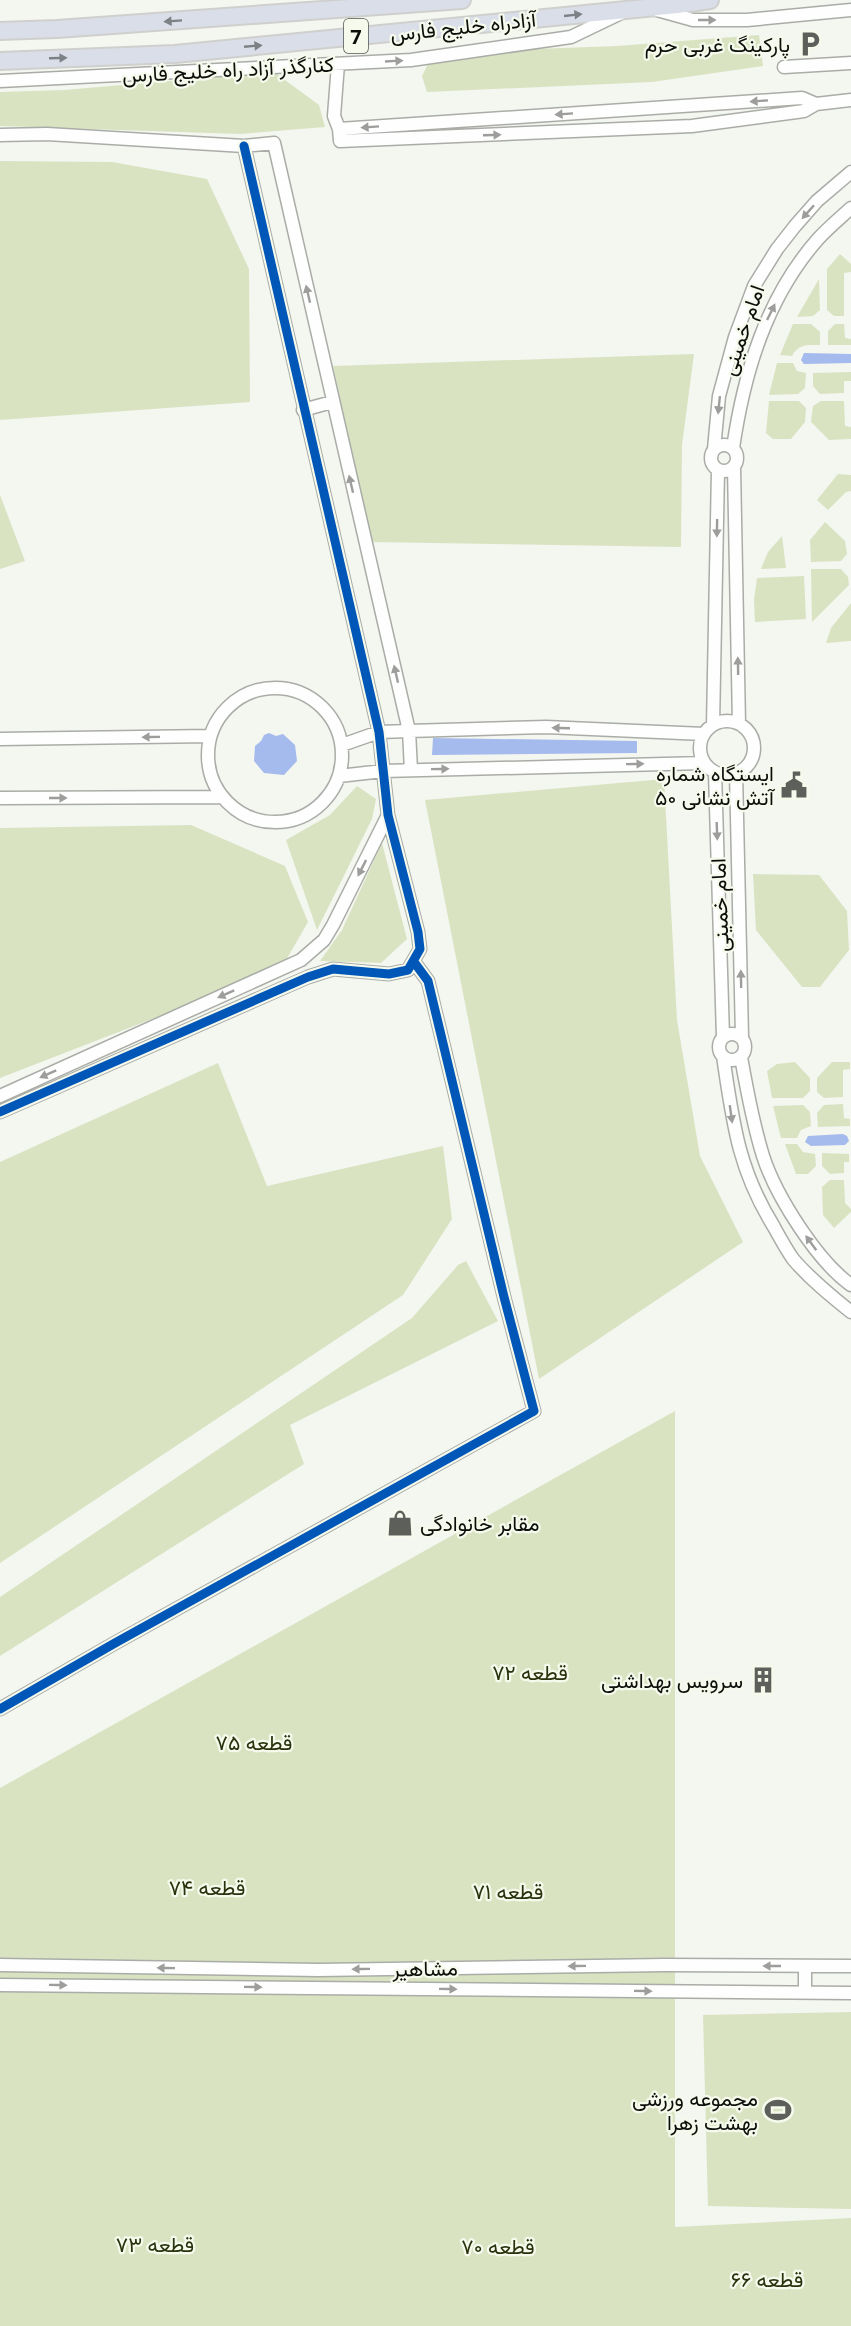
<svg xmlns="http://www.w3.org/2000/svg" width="851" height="2326" font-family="'Open Sans',Vazirmatn,sans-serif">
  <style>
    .green { fill: #d9e3c2 }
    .water { fill: #a5baed }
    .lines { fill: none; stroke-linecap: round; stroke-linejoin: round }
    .minor-casing { stroke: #aaaca7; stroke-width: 15 }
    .highway-casing { stroke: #cfd0cd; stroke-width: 20 }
    .minor { stroke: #fdfefd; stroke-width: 12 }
    .highway { stroke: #dadee8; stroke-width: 16 }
    .cycleway-casing { stroke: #f5faec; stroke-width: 13 }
    .cycleway { stroke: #0057b8; stroke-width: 9 }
    .oneway { fill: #7d8084 }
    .oneway2 { fill: #9d9e9b }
    .labels { text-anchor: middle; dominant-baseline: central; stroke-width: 4.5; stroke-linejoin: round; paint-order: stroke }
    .shield { fill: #f5faec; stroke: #52554d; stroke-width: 1.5 }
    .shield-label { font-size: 20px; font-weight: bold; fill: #0c0e09 }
    .street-label { font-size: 21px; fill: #0c0e09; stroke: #f5faec }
    .poi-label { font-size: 21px; fill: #0c0e09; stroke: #f5faec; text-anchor: end }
    .park-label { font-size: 21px; fill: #29320d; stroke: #f5faec }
  </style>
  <rect width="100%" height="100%" fill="#f4f6f0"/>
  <path class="green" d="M759 35 763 66 652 82 427 92 422 76 429 62 482 51 617 46Z
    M274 72 319 105 325 127 240 134 0 126V92L64 90Z
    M0 161 112 162 207 179 249 269 250 402 0 420Z
    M840 254 851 264V272L844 273V316H834L827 310V269Z
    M819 279 820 310 813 316 797 317Z
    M793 324H811L820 332V345C807 345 798 344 792 356L780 355Z
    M835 324H844L845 338 851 339V345H828V331Z
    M694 354 682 445 681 547 371 542 333 366Z
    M777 363H793L797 371 806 373 805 388 798 394 769 395Z
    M851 372V381H844V393L820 394 813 386V373Z
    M769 401H799L806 408 805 422 791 439H773L766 433Z
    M821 401H844L845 426 851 427V439L829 440 811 422 813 406Z
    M838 474 851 475V491L846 492 828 510 817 500Z
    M0 495 25 561 0 569Z
    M825 522 845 541 847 554 841 561 811 562 810 540Z
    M782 536 786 568 761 569 768 552Z
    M811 569H841L848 577 849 585 812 622Z
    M804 576 806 619 755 622 754 600 757 578Z
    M851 603V641L826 643 831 628Z
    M664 779 677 1020 700 1156 743 1242 539 1379 425 800Z
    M357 786 376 799 372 819 317 930 286 840 330 815Z
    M191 825 285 866 308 922 281 969 0 1078V828Z
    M382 843 407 939 381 963 320 961 342 930Z
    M753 874 819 875 847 911 849 950 820 987H802L756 930Z
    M795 1062 810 1078V1091L803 1098H772L767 1071 777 1064Z
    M832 1062H850V1069L843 1070V1097L824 1098 817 1092V1078Z
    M218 1063 267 1186 443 1146 452 1219 403 1295 0 1563V1162Z
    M843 1104 844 1118 850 1119V1126L818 1127 817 1113 824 1105Z
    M803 1105 810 1112 811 1126 801 1130 797 1138H781L773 1106Z
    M785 1144H797L803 1152 815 1154 816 1166 808 1174H796Z
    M822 1153 849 1154V1162H844V1173L830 1174 822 1166Z
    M830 1180H844L845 1203 851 1209V1212L834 1228 823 1215 822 1187Z
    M466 1261 498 1321 290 1425 304 1464 0 1656V1597L412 1318 458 1265Z
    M675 1411V2227L851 2218V2326H0V1788Z
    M851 2012V2209L708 2206 703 2015Z"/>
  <path class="water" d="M804 353 851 354V363L804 364 801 360Z
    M269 733 276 736 283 734 295 745 297 761 284 775 264 773 254 761 255 746 261 741 264 735Z
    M433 738 637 741V753L432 755Z
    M843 1134 847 1136 849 1141 845 1145 811 1146 805 1142 808 1136Z"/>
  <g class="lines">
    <g class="minor-casing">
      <path id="minor" d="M657 10 693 20H747L851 10
        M338 64 334 116 339 129
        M784 67 851 63
        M0 81 411 60 571 37 621 13
        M816 104 802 98 339 129 340 141 692 126 804 111 816 104 851 100
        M0 135 47 134 244 146 274 143 409 731 411 770
        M303 410 332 402
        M711 458a13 13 0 1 1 26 0a13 13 0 1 1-26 0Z
        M733 448C744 373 766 298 818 239 828 228 840 218 851 208
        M714 449 719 396 735 337 754 286 777 249 795 226 817 201 851 172
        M734 467 739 724
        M208 755a67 67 0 1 1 134 0a67 67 0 1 1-134 0Z
        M700 748a27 27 0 1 1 54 0a27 27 0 1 1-54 0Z
        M713 725 718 470
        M0 739 210 736
        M342 745 379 732 409 731 546 727 704 734
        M715 773 723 1037
        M736 773 742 1037
        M339 776 383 771 704 763
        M0 798 221 797
        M719 1047a13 13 0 1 1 26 0a13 13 0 1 1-26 0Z
        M723 1056C733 1123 738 1169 774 1227 780 1238 786 1249 793 1259 810 1279 831 1296 851 1312
        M741 1057C747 1091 753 1124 763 1156 776 1196 817 1261 851 1285
        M0 1096 301 960 324 940 333 925 388 815
        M0 1112 308 977 333 969 389 974 408 970 420 949 418 932 388 815 379 732 244 146
        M0 1709 115 1643 534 1411 504 1297 428 981 414 962
        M0 1965 318 1970 665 1965 851 1966
        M805 1966V1993
        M0 1985 851 1993"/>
    </g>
    <g class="highway-casing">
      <path id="highway" d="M0 31 57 29 462 0
        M0 61 175 54 677 5 710 0"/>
    </g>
    <use href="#minor" class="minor"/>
    <use href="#highway" class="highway"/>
    <g class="cycleway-casing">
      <path id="cycleway" d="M0 1112 308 977 333 969 389 974 408 970 420 949 418 932 388 815 379 732 244 146
        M0 1709 115 1643 534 1411 504 1297 428 981 414 962"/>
    </g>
    <use href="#cycleway" class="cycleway"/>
  </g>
  <defs><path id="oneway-solid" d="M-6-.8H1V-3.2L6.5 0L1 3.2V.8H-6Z" transform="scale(1.5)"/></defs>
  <g class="oneway">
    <use href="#oneway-solid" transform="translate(573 15) rotate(-6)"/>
    <use href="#oneway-solid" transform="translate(173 21) rotate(176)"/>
    <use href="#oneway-solid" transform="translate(253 46) rotate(-5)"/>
    <use href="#oneway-solid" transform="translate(58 58) rotate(-2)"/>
  </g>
  <g class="oneway2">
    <use href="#oneway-solid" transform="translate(707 20)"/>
    <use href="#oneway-solid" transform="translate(394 61) rotate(-3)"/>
    <use href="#oneway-solid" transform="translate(759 101) rotate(176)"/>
    <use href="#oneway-solid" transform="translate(564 114) rotate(176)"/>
    <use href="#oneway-solid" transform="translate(370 127) rotate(176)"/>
    <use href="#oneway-solid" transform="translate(492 135) rotate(-2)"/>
    <use href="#oneway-solid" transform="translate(808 212) rotate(132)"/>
    <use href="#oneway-solid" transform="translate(308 294) rotate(-103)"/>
    <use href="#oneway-solid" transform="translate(771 312) rotate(-64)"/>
    <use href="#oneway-solid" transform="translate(719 405) rotate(96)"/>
    <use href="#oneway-solid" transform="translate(351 484) rotate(-103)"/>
    <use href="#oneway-solid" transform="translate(717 528) rotate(91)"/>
    <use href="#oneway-solid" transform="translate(738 666) rotate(-91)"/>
    <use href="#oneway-solid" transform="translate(396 674) rotate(-103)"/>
    <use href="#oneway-solid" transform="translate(561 728) rotate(-178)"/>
    <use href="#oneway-solid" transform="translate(151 737) rotate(179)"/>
    <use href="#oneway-solid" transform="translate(635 764) rotate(-1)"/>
    <use href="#oneway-solid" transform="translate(440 769) rotate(-1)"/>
    <use href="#oneway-solid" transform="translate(58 798)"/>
    <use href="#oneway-solid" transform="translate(717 831) rotate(88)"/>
    <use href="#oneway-solid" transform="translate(362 868) rotate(117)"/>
    <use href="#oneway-solid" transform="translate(741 979) rotate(-91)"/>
    <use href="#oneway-solid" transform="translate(226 994) rotate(156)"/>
    <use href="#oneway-solid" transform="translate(48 1074) rotate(156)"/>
    <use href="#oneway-solid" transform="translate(731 1114) rotate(82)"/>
    <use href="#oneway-solid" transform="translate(811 1243) rotate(-126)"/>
    <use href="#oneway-solid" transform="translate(577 1966) rotate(179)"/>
    <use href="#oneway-solid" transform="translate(772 1966) rotate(-180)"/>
    <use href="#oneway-solid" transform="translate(166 1968) rotate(-179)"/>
    <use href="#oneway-solid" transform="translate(361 1969) rotate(179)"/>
    <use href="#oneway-solid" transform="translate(58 1985) rotate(1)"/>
    <use href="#oneway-solid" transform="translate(253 1987) rotate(1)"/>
    <use href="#oneway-solid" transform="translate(448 1989) rotate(1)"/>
    <use href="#oneway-solid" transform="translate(643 1991) rotate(1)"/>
  </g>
  <defs>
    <g id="parking-bare" transform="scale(2.07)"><path d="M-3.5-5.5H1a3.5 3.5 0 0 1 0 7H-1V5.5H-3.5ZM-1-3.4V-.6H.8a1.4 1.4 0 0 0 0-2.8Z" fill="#5d5f5a" stroke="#f5faec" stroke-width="2.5" paint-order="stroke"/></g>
    <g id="civic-bare" transform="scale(2.07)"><path d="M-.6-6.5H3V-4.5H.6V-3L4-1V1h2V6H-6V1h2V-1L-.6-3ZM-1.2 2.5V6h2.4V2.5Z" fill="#5d5f5a" stroke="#f5faec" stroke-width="2.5" paint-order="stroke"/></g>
    <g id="shop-bare" transform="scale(2.07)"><path d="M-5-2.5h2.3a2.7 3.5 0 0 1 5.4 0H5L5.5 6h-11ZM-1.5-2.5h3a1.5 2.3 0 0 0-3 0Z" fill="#5d5f5a" stroke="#f5faec" stroke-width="2.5" paint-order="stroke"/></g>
    <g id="building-bare" transform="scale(2.07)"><path d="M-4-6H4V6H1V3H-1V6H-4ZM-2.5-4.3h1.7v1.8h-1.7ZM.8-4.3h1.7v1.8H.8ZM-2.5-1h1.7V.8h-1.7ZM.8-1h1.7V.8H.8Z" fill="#5d5f5a" stroke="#f5faec" stroke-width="2.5" paint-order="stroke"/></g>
    <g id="stadium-bare" transform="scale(2.07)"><path d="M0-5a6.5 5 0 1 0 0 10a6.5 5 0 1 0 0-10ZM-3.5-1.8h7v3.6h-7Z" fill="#5d5f5a" stroke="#f5faec" stroke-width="2.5" paint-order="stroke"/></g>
  </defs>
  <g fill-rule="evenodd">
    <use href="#parking-bare" x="810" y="44"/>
    <use href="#civic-bare" x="794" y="785"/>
    <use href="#shop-bare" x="400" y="1523"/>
    <use href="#building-bare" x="763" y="1680"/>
    <use href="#stadium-bare" x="778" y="2110"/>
  </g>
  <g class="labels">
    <rect class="shield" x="344" y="19" width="24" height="34" rx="4.5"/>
    <g class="shield-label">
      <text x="356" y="36">7</text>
    </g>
    <g class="street-label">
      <text transform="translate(463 26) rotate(-6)">آزادراه خلیج فارس</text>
      <text transform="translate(228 69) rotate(-3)">کنارگذر آزاد راه خلیج فارس</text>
      <text transform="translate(742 330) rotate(-71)">امام خمینی</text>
      <text transform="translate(719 905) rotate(-92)">امام خمینی</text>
      <text transform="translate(425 1968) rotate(-1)">مشاهیر</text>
    </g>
    <g class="poi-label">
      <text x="790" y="44">پارکینگ غربی حرم</text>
      <text x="774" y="773">ایستگاه شماره<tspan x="774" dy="24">۵۰ آتش نشانی</tspan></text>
      <text x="420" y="1523" text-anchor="start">مقابر خانوادگی</text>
      <text x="743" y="1680">سرویس بهداشتی</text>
      <text x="758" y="2098">مجموعه ورزشی<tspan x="758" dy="24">بهشت زهرا</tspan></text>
    </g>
    <g class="park-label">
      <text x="530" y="1672">قطعه ۷۲</text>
      <text x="254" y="1742">قطعه ۷۵</text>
      <text x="207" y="1887">قطعه ۷۴</text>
      <text x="508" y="1891">قطعه ۷۱</text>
      <text x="155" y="2244">قطعه ۷۳</text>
      <text x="498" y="2246">قطعه ۷۰</text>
      <text x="767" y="2279">قطعه ۶۶</text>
    </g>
  </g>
</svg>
